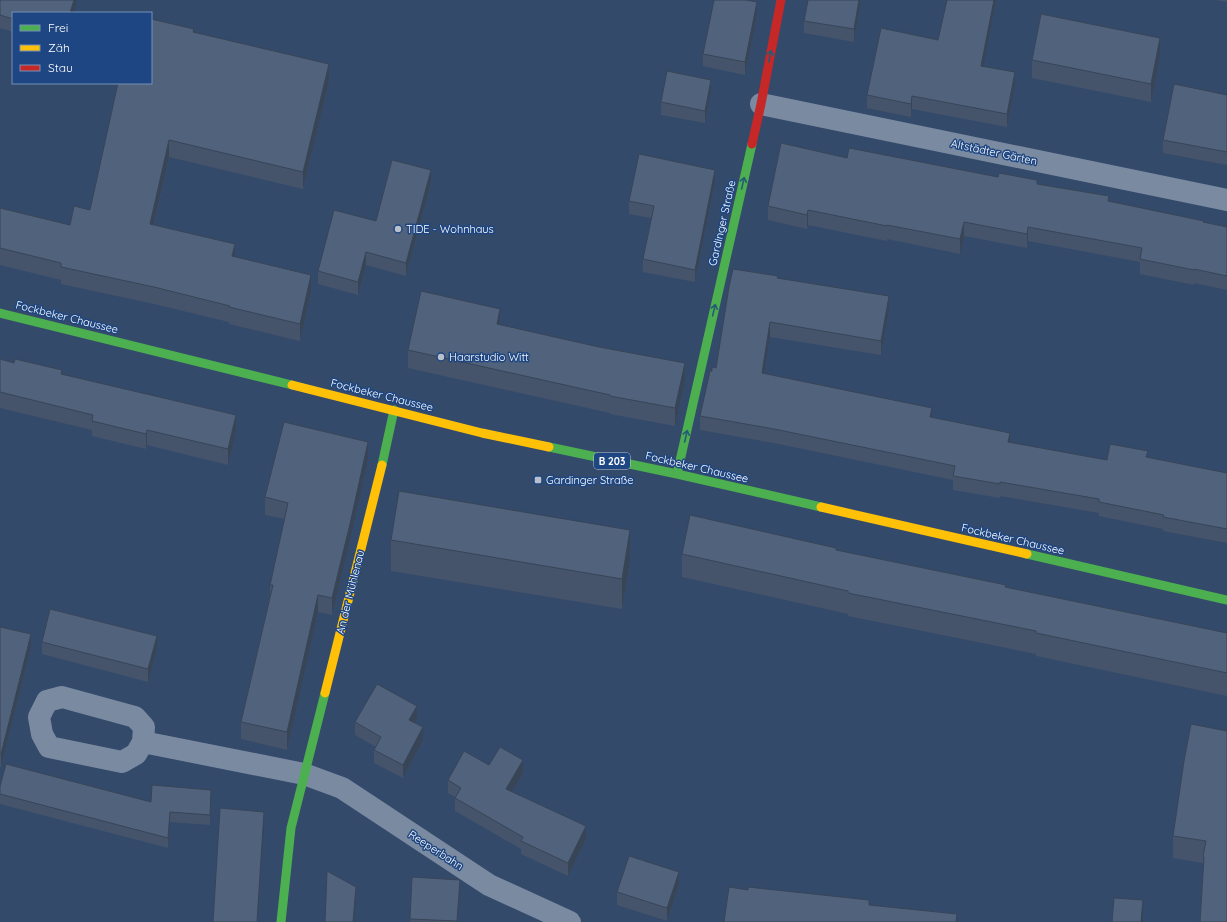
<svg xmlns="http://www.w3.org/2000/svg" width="1227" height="922" font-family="Quicksand,sans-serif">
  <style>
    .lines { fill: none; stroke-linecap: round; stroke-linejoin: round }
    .street { stroke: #7a8aa1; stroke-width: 22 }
    .fast { stroke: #4caf50; stroke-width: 9 }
    .slow { stroke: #ffc107; stroke-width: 9 }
    .jam { stroke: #c62828; stroke-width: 9 }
    .wall { fill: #45546b }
    .shaded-wall { fill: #384557 }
    .building { fill: #50627c; stroke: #384557 }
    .oneway { stroke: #265b78 }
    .poi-dot { fill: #b8c0cb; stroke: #1d4682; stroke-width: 1.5 }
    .labels { text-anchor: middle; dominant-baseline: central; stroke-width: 3; stroke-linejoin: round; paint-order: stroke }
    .shield { fill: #1d4682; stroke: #bbc8da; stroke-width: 1 }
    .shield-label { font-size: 10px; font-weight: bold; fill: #fff }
    .street-label { font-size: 11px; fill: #fff; stroke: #1d4682 }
    .poi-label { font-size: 11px; fill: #fff; stroke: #1d4682; text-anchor: start }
  </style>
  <rect width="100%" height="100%" fill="#344a6b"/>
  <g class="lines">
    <path class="street" d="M761 104 1227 200
      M62 697 135 717 144 727 143 742 136 754 122 762 49 747 42 734 39 717 47 701Z
      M143 742 304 774 342 788 489 885 570 922"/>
    <path class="fast" d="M0 313 292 385
      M549 447 677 474 821 507
      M382 465 394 410
      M677 474 752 144
      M1027 554 1227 600
      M281 922 291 828 325 693"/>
    <path class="slow" d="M292 385 482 433 549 447
      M821 507 1027 554
      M325 693 382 465"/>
    <path class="jam" d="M752 144 761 104 781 0"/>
  </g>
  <path class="wall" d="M0 0 13 13V32L0 28Z
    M861 0 854 42 804 33V21Z
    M994 0H996L983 66 1015 85 1007 127 912 109 911 117 867 108V95L938 40Z
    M1216 0H1227V2Z
    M757 15 745 75 703 66V54Z
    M194 32 329 81 303 189 169 157 154 225 235 257 311 292 300 341 229 324V322L154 304 61 284V280L0 265V208L70 225 90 210Z
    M1160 56 1151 102 1032 78V60Z
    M711 93 705 123 661 115V102Z
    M1227 95V165L1163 153V140Z
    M847 158 998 177 1037 184 1109 201 1227 227V290L1194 283V285L1140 274V262L1028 241 1027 248 964 236 960 254 887 239V241L808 225 807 229 768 220V206Z
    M431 183 406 276 366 265 358 295 318 284V271L376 221Z
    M715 183 695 282 643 272V259L651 218 629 214V201Z
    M778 278 889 310 881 355 770 337 764 373 932 418 1010 443 1107 460 1148 457 1227 473V543L1163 531V529L1099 516V513L1000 496V498L953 490V480L774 443 700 430V416L712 371 716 368Z
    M500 325 685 381 675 426 610 414V413L408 368V350Z
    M0 359 62 374 236 431 228 465 147 445 146 449 92 436V430L0 408Z
    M368 460 350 541 332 615 318 612 287 750 241 739V722L270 595V585L285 519 265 515V497Z
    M391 540 630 561 622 609 391 571Z
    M836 551 1006 587 1227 633V696L1036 656V654L848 616V614L682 577V554Z
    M0 627 31 647 1 767H0Z
    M42 642 157 649 148 682 42 654Z
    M417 719 415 723 423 740 403 778 374 763V750L376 747 355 735V722Z
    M1227 731 1203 875V863L1173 858V836Z
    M489 765 523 773 512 792 586 839 568 876 521 854V849L455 811V797L448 793V780Z
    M0 786 151 802 211 800 210 825 170 822 168 848 0 804Z
    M412 877 460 893 458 922H410Z
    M679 885 667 921 617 905V892Z"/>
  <path class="shaded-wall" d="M74 0H77L74 13H70Z
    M859 0H861L854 42V29Z
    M994 0H996L981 79V66Z
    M757 2V15L745 75V62Z
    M1160 38V56L1151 102V84Z
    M329 64V81L303 189V172Z
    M1015 72V85L1007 127V114Z
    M711 80V93L705 123V111Z
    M912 96V109L911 117V104Z
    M169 140V157L150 241V224Z
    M431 170V183L406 276V263Z
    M715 170V183L695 282V270Z
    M808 210V225L807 229V215Z
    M964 222V236L960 254V239Z
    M1028 227V241L1027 248V234Z
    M235 244V261L232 256Z
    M366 252V265L358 295V282Z
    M311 275V292L300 341V324Z
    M889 296V310L881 355V341Z
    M500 309V326L497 324Z
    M770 322V337L762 387V373Z
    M685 363V381L675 426V408Z
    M932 408V422L930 417Z
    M236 415V431L228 465V449Z
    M147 430V445L146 449V434Z
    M1010 433V447L1008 442Z
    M368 442V460L350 541 332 615V598Z
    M630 530V561L622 609V579Z
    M318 595V612L287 750V732Z
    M31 634V647L1 767V754Z
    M157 636V649L148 682V669Z
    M417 706V719L409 733V720Z
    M423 727V740L403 778V765Z
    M523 760V773L506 802V789Z
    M211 790V800L210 825V815Z
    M170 812V822L168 848V838Z
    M264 812V825L257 922Z
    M586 826V839L568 876V863Z
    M679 872V885L667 921V908Z
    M460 880V893L458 922H457Z
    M356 887V900L354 922H353Z
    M1143 900V922H1141Z"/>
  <path class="building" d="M0 0H74L70 13H13V19L0 15Z
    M714 0H746L757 2 745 62 703 54Z
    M808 0H859L854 29 804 21Z
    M947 0H994L981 66 1015 72 1007 114 912 96 911 104 867 95 881 28 938 40Z
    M1041 14 1160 38 1151 84 1032 60Z
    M151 19 194 29 193 32 329 64 303 172 169 140 150 224 235 244 232 256 311 275 300 324 229 307 230 306 154 287 61 267V263L0 248V208L70 225 74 206 90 210 118 83H151Z
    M667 71 711 80 705 111 661 102Z
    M1174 84 1227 95V152L1163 140Z
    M781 143 847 158 849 148 998 177 999 173 1037 180V184L1109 196 1108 201 1204 221 1203 222 1227 227V276L1194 269V270L1140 259 1142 248 1028 227 1027 234 964 222 960 239 887 225V226L808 210 807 215 768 206Z
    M639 154 715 170 695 270 643 259 654 206 629 201Z
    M392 160 431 170 406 263 366 252 358 282 318 271 334 210 376 221Z
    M733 269 778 276 777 278 889 296 881 341 770 322 762 373 932 408 930 417 1010 433 1008 442 1107 460 1110 444 1148 451 1146 457 1227 473V529L1163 517 1164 515 1099 502V499L1000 482V484L953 476 955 466 774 429 700 416 710 371H712V367L716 368 729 287Z
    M421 291 500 309 497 324 599 347 685 363 675 408 610 396V395L408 350Z
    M0 359 14 363 15 359 62 370 61 374 236 415 228 449 147 430 146 434 92 421 93 415 0 392Z
    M284 422 368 442 350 524 332 598 318 595 287 732 241 722 273 585H270L288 503 265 497Z
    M399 491 630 530 622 579 391 540Z
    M690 515 836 548V550L1006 585 1005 587 1227 633V673L1036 633V631L848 593V591L682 554Z
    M50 609 157 636 148 669 42 642Z
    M0 627 31 634 1 754H0Z
    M377 684 417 706 409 720 423 727 403 765 374 750 381 737 355 722Z
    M1191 724 1227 731V922H1200L1204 857 1203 856 1206 841 1173 836 1184 761Z
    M500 747 523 760 506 789 586 826 568 863 521 841 523 837 455 798 461 788 448 780 464 751 489 765Z
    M6 764 151 802 152 785 211 790 210 815 170 812 168 838 0 794V786Z
    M220 808 264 812 257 922H213Z
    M629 856 679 872 667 908 617 892Z
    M327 871 356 887 353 922H325Z
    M412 877 460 880 457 921 410 919Z
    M729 887 748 890V887L869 900V905L957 914 956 922H724Z
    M1114 898 1143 900 1141 922H1112Z"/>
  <defs><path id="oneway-shaft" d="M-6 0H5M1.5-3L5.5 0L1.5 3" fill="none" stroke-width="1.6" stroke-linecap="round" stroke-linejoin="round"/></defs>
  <g class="oneway">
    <use href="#oneway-shaft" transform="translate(770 56) rotate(-79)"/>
    <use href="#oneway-shaft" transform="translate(743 183) rotate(-77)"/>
    <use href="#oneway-shaft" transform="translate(714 310) rotate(-77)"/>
    <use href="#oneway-shaft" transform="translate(686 436) rotate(-77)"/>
  </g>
  <g class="poi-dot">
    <circle cx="398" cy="229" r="4"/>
    <circle cx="441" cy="357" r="4"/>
    <rect x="534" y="476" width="8" height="8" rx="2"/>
  </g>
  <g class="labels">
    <rect class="shield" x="594" y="453" width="36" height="16" rx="3"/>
    <g class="shield-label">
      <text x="612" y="461">B 203</text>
    </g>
    <g class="street-label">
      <text transform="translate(994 152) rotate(12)">Altstädter Gärten</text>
      <text transform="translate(722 223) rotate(-77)">Gardinger Straße</text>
      <text transform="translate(67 317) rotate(14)">Fockbeker Chaussee</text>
      <text transform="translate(382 395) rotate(14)">Fockbeker Chaussee</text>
      <text transform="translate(697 467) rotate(13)">Fockbeker Chaussee</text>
      <text transform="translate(1013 539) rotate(13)">Fockbeker Chaussee</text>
      <text transform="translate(350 592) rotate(-76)">An der Mühlenau</text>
      <text transform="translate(436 850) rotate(33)">Reeperbahn</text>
    </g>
    <g class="poi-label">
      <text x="406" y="229">TIDE - Wohnhaus</text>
      <text x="449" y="357">Haarstudio Witt</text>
      <text x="546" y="480">Gardinger Straße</text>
    </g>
  </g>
  <rect x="12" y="12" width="140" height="72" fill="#1d4682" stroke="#7790b4"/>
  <rect x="20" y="25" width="20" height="6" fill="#4caf50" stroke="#7790b4"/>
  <text x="48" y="32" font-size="12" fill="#ffffff">Frei</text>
  <rect x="20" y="45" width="20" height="6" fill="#ffc107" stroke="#7790b4"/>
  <text x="48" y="52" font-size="12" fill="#ffffff">Zäh</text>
  <rect x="20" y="65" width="20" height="6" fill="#c62828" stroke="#7790b4"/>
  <text x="48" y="72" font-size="12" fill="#ffffff">Stau</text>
</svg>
